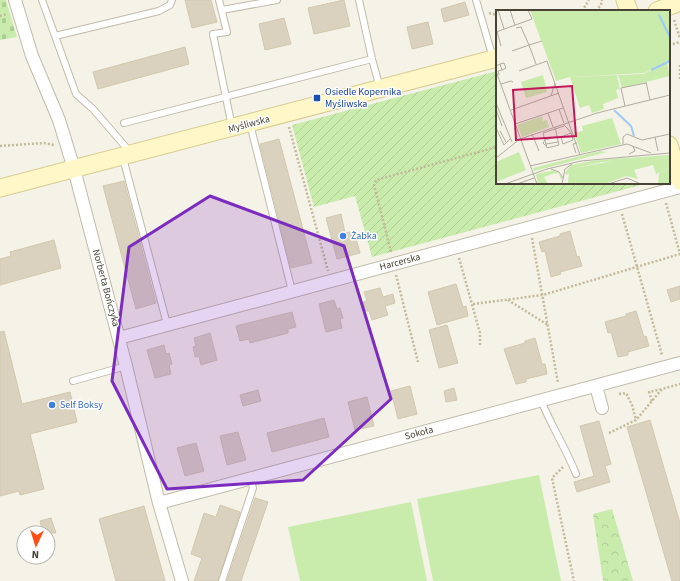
<svg xmlns="http://www.w3.org/2000/svg" width="680" height="581" font-family="'Source Sans 3',sans-serif">
  <style>
    .cemetery { fill: url(#cemetery-stones) }
    .park { fill: url(#park-crowns) }
    .garden { fill: url(#garden-furrows) }
    .pitch { fill: #c9ecad }
    .building { fill: #dad2be; stroke: #d2c8ae }
    .lines { fill: none; stroke-linecap: round; stroke-linejoin: round }
    .lane-casing { stroke: #c1bba9; stroke-width: 8 }
    .street-casing { stroke: #c1bba9; stroke-width: 14 }
    .secondary-casing { stroke: #d8cc93; stroke-width: 19 }
    .path { stroke: #c4b999; stroke-width: 2.5; stroke-dasharray: 2 2; stroke-linecap: butt }
    .lane { stroke: #fff; stroke-width: 6 }
    .street { stroke: #fff; stroke-width: 12 }
    .secondary { stroke: #fff7c7; stroke-width: 17 }
    .marked { fill: #7b2cbf; fill-opacity: 0.2; stroke: #7b2cbf; stroke-width: 3; stroke-linejoin: round }
    .transit-dot { fill: #1a4fb4; stroke: #fff; stroke-width: 1.5 }
    .shop-dot { fill: #3f7fe0; stroke: #fff; stroke-width: 1.5 }
    .labels { text-anchor: middle; dominant-baseline: central; stroke-width: 3; stroke-linejoin: round; paint-order: stroke }
    .transit-label { font-size: 10px; fill: #164399; stroke: #fff; text-anchor: start }
    .street-label { font-size: 10px; fill: #484335; stroke: #fff }
    .shop-label { font-size: 10px; fill: #366cbe; stroke: #fff; text-anchor: start }
    .inset-river { fill: none; stroke: #9fcaf6; stroke-width: 2 }
    .inset-road { fill: none; stroke: #b0aca0; stroke-width: 1 }
    .view { fill: #c2185b; fill-opacity: 0.15; stroke: #c2185b; stroke-width: 2 }
    .inset-edge { fill: none; stroke: #484335; stroke-width: 2 }
  </style>
  <defs>
    <pattern id="cemetery-stones" width="16" height="16" patternUnits="userSpaceOnUse"><rect width="16" height="16" fill="#c9ecad"/><path d="M2 7V4a2 2 0 0 1 4 0v3zM10 15v-3a2 2 0 0 1 4 0v3z" fill="#aecc95"/></pattern>
    <pattern id="park-crowns" width="20" height="18" patternUnits="userSpaceOnUse"><rect width="20" height="18" fill="#c9ecad"/><path d="M2 6a3 3 0 1 1 6 0M12 15a3 3 0 1 1 6 0" fill="none" stroke="#aecc95"/></pattern>
    <pattern id="garden-furrows" width="10" height="10" patternUnits="userSpaceOnUse"><rect width="10" height="10" fill="#c9ecad"/><path d="M-1 1l2-2M0 10L10 0M9 11l2-2" fill="none" stroke="#aecc95"/></pattern>
  </defs>
  <rect width="100%" height="100%" fill="#f5f2e7"/>
  <path class="cemetery" d="M0 0H6L17 37 0 40Z"/>
  <path class="park" d="M612 509 633 581H603L593 514Z"/>
  <path class="garden" d="M497 71V183H648L372 257 355 196 314 207 292 125Z"/>
  <path class="pitch" d="M539 475 561 581H433L417 499Z
    M411 502 427 581H300L288 527Z"/>
  <path class="building" d="M185 0H211L217 22 192 28Z
    M344 0 350 26 314 34 308 8Z
    M465 2 469 15 444 22 441 9Z
    M284 18 291 44 265 50 259 24Z
    M428 22 433 44 412 49 407 27Z
    M185 47 189 64 98 89 93 72Z
    M279 139 312 263 291 268 260 144Z
    M124 181 156 303 136 309 103 186Z
    M341 214 345 233 354 231 360 253 337 259 326 218Z
    M570 231 577 257 579 256 582 266 560 272 561 274 551 277 545 251 542 252 539 242 560 236V234Z
    M54 240 61 268 0 285V259L11 256 10 252Z
    M456 284 463 307 466 306 468 316 437 325 428 292Z
    M680 286V299L671 302 667 290Z
    M380 288 383 297 393 294 395 303 385 306 388 315 372 320 369 311H366L363 302 367 301 364 292Z
    M334 300 337 309 340 308 343 318 340 319 342 328 326 332 319 304Z
    M636 311 644 337 646 336 649 346 628 352V355L618 357 611 332 608 333 605 322 626 316V314Z
    M292 312 296 327 288 329V333L250 343 249 339 240 341 236 326Z
    M447 325 458 363 439 368 429 330Z
    M4 331 22 404 70 392 77 422 30 434 44 489 20 495 19 491 0 496V332Z
    M210 333 217 360 201 365 199 356 195 357 193 347 196 346 194 338Z
    M535 338 542 364H545L547 374 526 379V382L516 384 504 349 525 343V341Z
    M164 345 166 354 169 353 172 364 169 365 171 374 155 378 147 350Z
    M410 386 417 414 398 419 391 391Z
    M454 388 457 400 446 402 444 391Z
    M258 390 261 401 243 406 240 395Z
    M367 397 374 426 355 430 348 402Z
    M324 418 329 437 272 452 267 433Z
    M650 420 680 523V581H672L627 427Z
    M599 421 611 464 605 466 610 482 577 492 574 482 594 476 580 426Z
    M238 432 246 460 227 465 220 436Z
    M196 443 204 471 185 476 177 448Z
    M255 498 268 502 241 581H227Z
    M220 505 240 512 218 581H194L202 558 191 554 204 513 216 517Z
    M144 506 165 581H116L99 519Z
    M51 518 56 533H43L40 521Z"/>
  <g class="lines">
    <g class="lane-casing">
      <path id="lane" d="M42 0 76 94 93 109 130 152
        M219 0 227 32 213 34 232 127
        M359 0 372 59
        M476 0 493 58
        M222 10 277 0
        M55 36 159 11 170 5 172 0
        M124 123 372 59 380 88
        M250 124 292 291
        M123 158 167 324
        M73 381 126 366
        M541 400C551 426 566 448 576 474
        M222 581 253 488 251 479"/>
    </g>
    <g class="street-casing">
      <path id="street" d="M15 0 32 56 59 120 74 169 126 366 159 503 182 581
        M119 338 680 187
        M596 386 602 408
        M159 503 680 363"/>
    </g>
    <g class="secondary-casing">
      <path id="secondary" d="M625 0 629 11
        M657 11 680 2
        M669 145 680 181
        M0 188 497 58"/>
    </g>
    <path class="path" d="M582 11 589 0
      M596 11 601 5 602 0
      M489 13 497 15
      M0 16 7 14
      M674 20 680 38
      M669 45 680 42
      M680 65V79
      M289 127 328 271
      M0 146 44 143 54 145
      M666 203 680 254
      M622 214 662 355
      M532 238 558 383
      M391 252 374 185 376 180 497 147
      M459 258 480 333V345
      M396 275 418 362
      M508 300 548 325
      M473 304 543 295 680 254
      M619 394 626 393 632 405 636 420
      M652 401 649 392 662 389
      M609 433 636 420 662 389 680 384
      M563 467 552 478 574 581"/>
    <use href="#lane" class="lane"/>
    <use href="#street" class="street"/>
    <use href="#secondary" class="secondary"/>
  </g>
  <path class="marked" d="M210 196 344 246 391 399 303 480 167 489 112 381 129 247Z"/>
  <rect class="transit-dot" x="313" y="94" width="8" height="8" rx="2"/>
  <g class="shop-dot">
    <circle cx="343" cy="236" r="4"/>
    <circle cx="52" cy="405" r="4"/>
  </g>
  <g class="labels">
    <g class="transit-label">
      <text x="325" y="92">Osiedle Kopernika<tspan x="325" dy="12">Myśliwska</tspan></text>
    </g>
    <g class="street-label">
      <text transform="translate(249 124) rotate(-15)">Myśliwska</text>
      <text transform="translate(400 262) rotate(-15)">Harcerska</text>
      <text transform="translate(106 288) rotate(75)">Norberta Bończyka</text>
      <text transform="translate(419 433) rotate(-15)">Sokoła</text>
    </g>
    <g class="shop-label">
      <text x="351" y="236">Żabka</text>
      <text x="60" y="405">Self Boksy</text>
    </g>
  </g>
  <g transform="translate(496 10)">
    <rect width="174" height="174" fill="#f5f2e7"/>
    <path d="M34 0H174V51L148 63 74 67 60 71ZM104 141 111 142 38 161 37 158ZM174 145V148L106 152 79 158 71 165 69 163 75 155 102 150ZM174 158V174H162L163 163ZM59 160 66 167 65 170 63 164 59 163 48 167 52 174H42L40 164Z" fill="#c9ecad"/>
    <path d="M116 108 125 134 85 143 78 123 87 121 86 116Z" fill="#c9ecad"/>
    <path d="M171 53 174 66 126 78 122 65 147 64ZM121 65 124 79 120 80 122 88 107 94 108 99 96 103 93 95 84 98 74 67ZM46 106 47 111 51 110 53 117 26 127 21 115ZM23 142 30 160 0 172V152ZM174 148V158L160 164 157 155 138 160 142 169 130 166 109 174 72 173 73 161 79 158 122 150Z" fill="#c9ecad"/>
    <path d="M47 65 51 82 30 88 25 72Z" fill="#c9ecad"/>
    <path class="inset-river" d="M163 5 174 27M155 60 174 51M118 100 135 116 138 126"/>
    <path class="inset-road" d="M2 0 8 19M14 0 19 15M1 21 5 36M0 22 36 9 32 0M16 41 33 35 25 17 20 18M4 54 8 53 10 58 6 60M40 54 33 35 46 31M0 56 4 54 6 60 2 61 3 65M0 61 41 174M23 61 51 51 84 145M150 72 154 90M5 74 15 71 17 72M55 86 59 73M0 93 16 132M129 96 125 78 150 73M0 99 6 116M63 99 68 113M15 100 63 83M52 103 57 117M19 114 67 98M67 114 72 119 75 123 76 126 77 130 67 134 65 127 75 123M0 118 8 135 14 129M4 121 10 132M47 123 51 138 63 135 59 117M47 123 68 116M36 124 43 141M159 127 162 141M24 129 101 103 174 85M50 134 62 132M127 134V127L131 124 146 130 174 124M51 137 47 133 49 130 60 127M80 143 77 134 81 133M133 144 139 141 137 136M0 148 24 129M34 156 131 134 155 143M55 159 63 162 67 168M9 174 51 159 85 151 174 143M21 174 38 168M66 174 69 159 76 154M112 174 131 168 145 174"/>
    <path class="view" d="M76 76 80 126 20 130 17 80Z"/>
    <rect width="174" height="174" class="inset-edge"/>
  </g>
  <g transform="translate(36 545) rotate(184)"><circle r="19" fill="#ffffff" stroke="#b6b4ae"/>
  <path d="M0-3L7 15L0 10L-7 15Z" fill="#ff4e14"/>
  <text y="-6" font-size="11" font-weight="bold" text-anchor="middle" fill="#484335">N</text>
  </g>
</svg>
